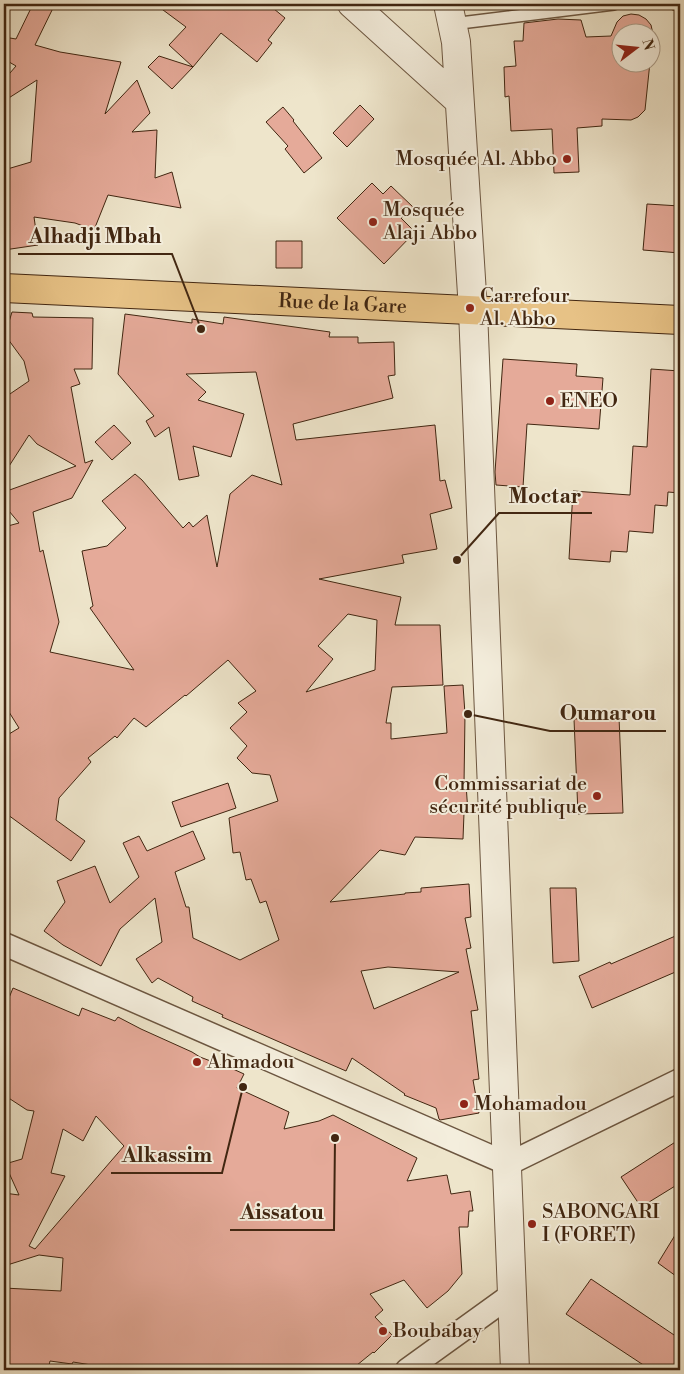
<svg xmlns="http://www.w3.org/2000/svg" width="684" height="1374" font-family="'Libre Bodoni',serif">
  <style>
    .building { fill: #e5aa99; stroke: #412611; fill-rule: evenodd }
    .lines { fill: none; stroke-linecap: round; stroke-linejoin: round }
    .service-casing { stroke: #6c5640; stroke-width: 14 }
    .minor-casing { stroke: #6c5640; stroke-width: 25 }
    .tertiary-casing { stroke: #6c5640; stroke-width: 30 }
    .primary-casing { stroke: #412611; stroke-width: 30 }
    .service { stroke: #f4eedd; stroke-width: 11 }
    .minor { stroke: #f4eedd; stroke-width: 22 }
    .tertiary { stroke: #f4eedd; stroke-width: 28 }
    .primary { stroke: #e7c286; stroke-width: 28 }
    .poi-dot { fill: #8f2418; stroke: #f4eedd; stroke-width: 2 }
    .labels { text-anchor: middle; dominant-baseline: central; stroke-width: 4; stroke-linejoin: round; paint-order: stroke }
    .poi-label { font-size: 20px; fill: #412611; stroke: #f4eedd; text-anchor: start }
    .street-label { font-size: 20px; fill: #412611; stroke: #f4eedd }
    .leader { fill: none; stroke: #412611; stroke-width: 2 }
    .callout-dot { fill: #412611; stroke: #f4eedd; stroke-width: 2 }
    .callout-label { font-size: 21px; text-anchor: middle; font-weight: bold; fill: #412611; stroke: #f4eedd; stroke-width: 4; stroke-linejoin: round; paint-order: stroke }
  </style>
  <rect width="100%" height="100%" fill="#eee5cb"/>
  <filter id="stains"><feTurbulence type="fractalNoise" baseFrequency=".004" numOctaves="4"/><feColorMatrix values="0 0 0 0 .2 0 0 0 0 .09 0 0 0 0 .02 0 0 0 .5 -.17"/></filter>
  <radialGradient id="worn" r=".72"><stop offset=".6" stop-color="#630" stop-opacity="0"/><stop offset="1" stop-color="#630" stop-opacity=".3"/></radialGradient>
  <path class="building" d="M33 4H55L35 45 60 52 121 62 105 114 137 80 150 113 132 132 157 130 155 178 172 172 181 208 108 195 94 230 75 223 34 217 38 245 4 250V170L31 162 37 80 4 101V80L16 66 4 59V48L10 38 16 39Z
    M155 4H268L285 18 268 40 272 43 257 62 221 33 193 67 169 45 186 27Z
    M631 14 639 15 646 19 651 25 653 34 652 43V32H622V62H650L645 110 638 117 631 120 602 119V126L577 128 579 172 554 173 552 129 511 131 509 96 505 97 504 67 516 66 514 41H523L524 23 558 19 581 20 586 37 611 36 617 22 623 16Z
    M159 56 193 67 172 89 148 67Z
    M360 105 374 119 347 147 333 133Z
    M283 107 294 120 293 121 322 158 304 173 285 149 288 146 266 122Z
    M372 183 383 194 391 186 413 207 401 218 415 232 384 264 337 218Z
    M647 204 680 206V253L643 250Z
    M276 241H302V268H276Z
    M12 312 32 313 33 317 93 318 92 369H74L80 384 71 387 85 463 93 460 72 498 33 512 40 552 43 550 59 622 50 652 134 670 90 608 93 606 82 551 107 546 126 528 102 501 135 474 142 480 183 528 189 522 193 527 207 515 217 567 230 494 252 475 282 485 256 372 186 374 206 392 198 400 244 414 231 457 193 446 199 476 179 480 169 427 155 437 146 421 154 416 118 374 125 314 192 323V319L223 324 224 317 330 332 329 337H358V343L394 342 395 375 388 376 393 398 293 424 296 440 435 425 440 481 445 480 452 508 430 514 437 549 402 555 404 563 319 579 401 597 395 625H440L443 685 392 687 386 723H391V739L447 733 444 686 463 685 465 714 464 785 466 784 468 813H464L463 839 415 837 405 855 380 850 330 902 405 894V893L421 892V888L469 884 471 917 465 918 471 948 466 949 478 1010 471 1011 479 1079 473 1080 479 1113 440 1120 439 1119 436 1108 404 1095 405 1094 352 1058 346 1071 222 1017 223 1015 192 1001 193 997 158 978 152 983 136 959 162 942 155 898 120 929 101 966 63 945 44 931 65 902 57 881 95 866 110 903 139 877 123 843 139 836 147 851 193 831 205 859 175 872 186 907H189L193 938 240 960 279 940 266 901 260 903 251 879 246 880 240 852 233 853 229 818 278 801 270 775 252 773 237 758 247 746 230 728 247 712 238 703 256 691 228 660 186 696 185 695 146 727 134 718 117 738 115 736 88 758 91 762 59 798 56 820 85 841 71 861 4 812V737L19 728 4 704V527L19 523 4 505V492L76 466 37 444 29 435 4 474V398L29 381 24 361 5 335ZM348 614 377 620 375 670 306 692 333 659 318 646ZM388 967 459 972 374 1009 361 971Z
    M503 359 577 364 576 376 603 378 599 429 527 424 523 487 496 485 495 472Z
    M651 369 680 371V493L668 492 667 506 655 505 653 533 629 531 627 552 611 551 610 562 569 559 573 491 630 495 633 446 647 447Z
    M114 425 131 443 112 460 95 442Z
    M619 717 623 813 578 814 574 719Z
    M228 783 236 808 181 827 172 802Z
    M550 888H576L579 961 553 963Z
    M680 934V970L592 1008 579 976 610 962 611 964Z
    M13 988 79 1016 82 1008 115 1021 118 1017 141 1029 192 1052 200 1057 221 1065 222 1064 244 1074 237 1088 289 1112 284 1129 319 1121 333 1115 417 1158 407 1181 447 1175 451 1194 470 1191 473 1211H469L468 1227H459L462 1274 448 1291 427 1308 404 1280 370 1294 383 1310 375 1317 392 1335 374 1353 373 1352 351 1370H122L73 1362 72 1364 50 1361 48 1370H30L4 1364V1288L61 1291 63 1258 39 1255 4 1266V1193L19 1195 5 1164 22 1159 34 1111 27 1110 4 1095V1010ZM96 1116 124 1146 35 1249 29 1246 65 1176 51 1173 63 1129 83 1141Z
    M680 1139V1183L641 1207 621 1177Z
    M680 1227V1279L658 1263Z
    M591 1279 680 1339V1370H651L566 1314Z"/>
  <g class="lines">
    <g class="service-casing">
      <path id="service" d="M675 4H680
        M452 24 614 4"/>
    </g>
    <g class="minor-casing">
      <path id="minor" d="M4 944 508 1164 680 1080
        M407 1370 511 1295"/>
    </g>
    <g class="tertiary-casing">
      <path id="tertiary" d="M352 4 459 101
        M448 4 456 42 473 310 515 1370"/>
    </g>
    <g class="primary-casing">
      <g id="primary">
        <path id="s1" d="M4 288 680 320"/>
      </g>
    </g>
    <use href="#service" class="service"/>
    <use href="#minor" class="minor"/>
    <use href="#tertiary" class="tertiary"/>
    <use href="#primary" class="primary"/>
  </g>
  <g class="poi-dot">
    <circle cx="567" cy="159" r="5"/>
    <circle cx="373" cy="222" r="5"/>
    <circle cx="470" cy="308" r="5"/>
    <circle cx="550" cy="401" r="5"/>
    <circle cx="597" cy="796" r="5"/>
    <circle cx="197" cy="1062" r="5"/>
    <circle cx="464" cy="1104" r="5"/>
    <circle cx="532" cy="1224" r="5"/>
    <circle cx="383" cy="1331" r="5"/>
  </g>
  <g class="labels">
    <g class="poi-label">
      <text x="557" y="159" text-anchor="end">Mosquée Al. Abbo</text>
      <text x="383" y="210">Mosquée<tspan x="383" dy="23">Alaji Abbo</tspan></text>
      <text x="480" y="296">Carrefour<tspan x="480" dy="23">Al. Abbo</tspan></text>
      <text x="560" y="401">ENEO</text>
      <text x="587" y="784" text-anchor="end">Commissariat de<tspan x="587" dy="23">sécurité publique</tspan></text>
      <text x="207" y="1062">Ahmadou</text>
      <text x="474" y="1104">Mohamadou</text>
      <text x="542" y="1212">SABONGARI<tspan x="542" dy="23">I (FORET)</tspan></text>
      <text x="393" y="1331">Boubabay</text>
    </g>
    <g class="street-label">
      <text stroke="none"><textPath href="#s1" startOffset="339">Rue de la Gare</textPath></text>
    </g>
  </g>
  <path class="leader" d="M201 329L172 254H18M457 560L499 513H592M468 714L550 731H666M243 1087L222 1173H111M335 1138L334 1230H230"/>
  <g class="callout-dot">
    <circle cx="201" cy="329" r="5"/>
    <circle cx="457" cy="560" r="5"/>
    <circle cx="468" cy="714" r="5"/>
    <circle cx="243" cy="1087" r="5"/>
    <circle cx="335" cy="1138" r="5"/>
  </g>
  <g class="callout-label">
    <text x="95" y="243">Alhadji Mbah</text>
    <text x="545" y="503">Moctar</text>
    <text x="608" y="720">Oumarou</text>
    <text x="167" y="1162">Alkassim</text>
    <text x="282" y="1219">Aissatou</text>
  </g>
  <rect width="684" height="1374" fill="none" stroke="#eee5cb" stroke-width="20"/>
  <rect x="5" y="5" width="674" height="1364" fill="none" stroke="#412611" stroke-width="2.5"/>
  <rect x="10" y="10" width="664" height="1354" fill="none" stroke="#412611"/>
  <g transform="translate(636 48) rotate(74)"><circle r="24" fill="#f4eedd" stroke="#ac9e8b"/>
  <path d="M0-4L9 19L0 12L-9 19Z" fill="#8f2418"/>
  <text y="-8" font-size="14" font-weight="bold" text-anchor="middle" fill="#412611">N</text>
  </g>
  <rect width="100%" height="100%" filter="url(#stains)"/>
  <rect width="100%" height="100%" fill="url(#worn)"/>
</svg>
